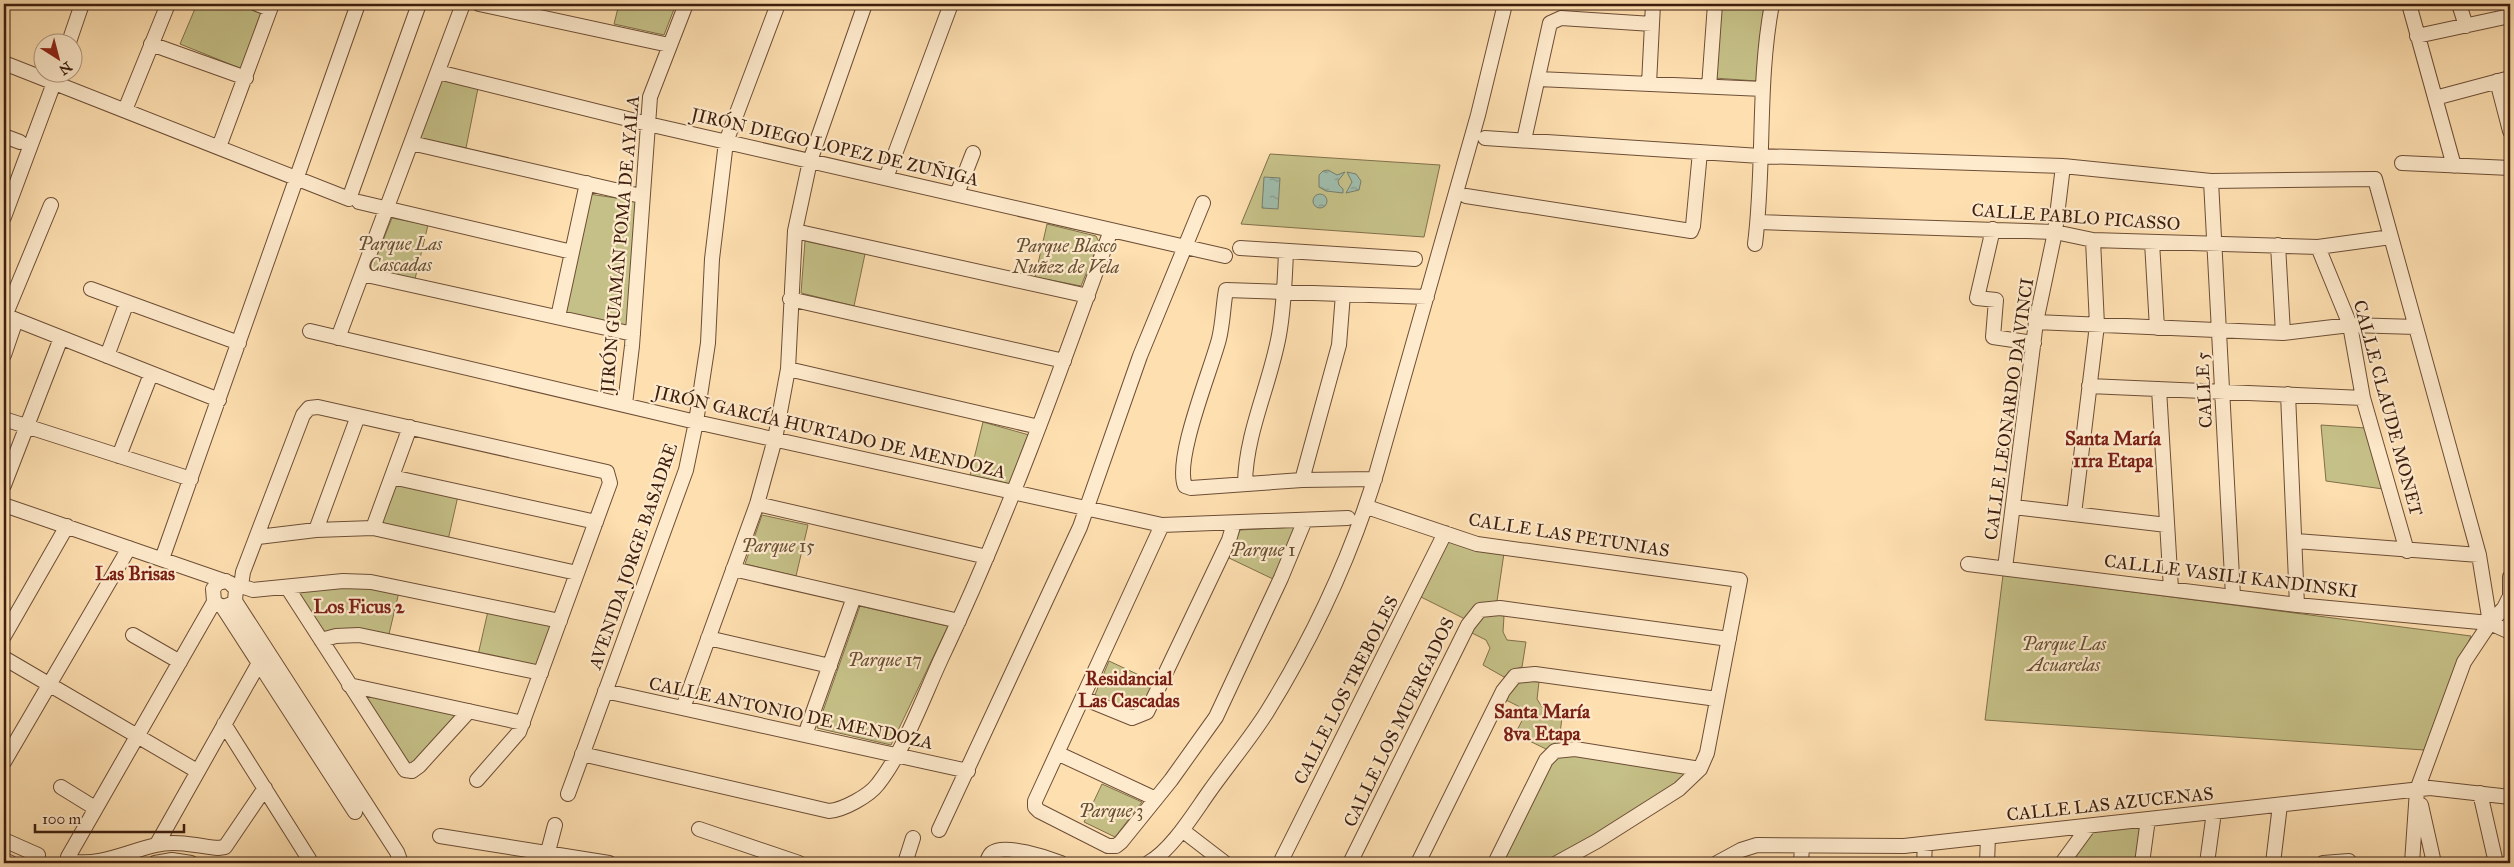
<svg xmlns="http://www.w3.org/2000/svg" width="2514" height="867" font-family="'IM FELL Great Primer',serif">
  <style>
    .park { fill: #c5c087; stroke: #816f4a }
    .water { fill: url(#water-ripples); stroke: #787d6d }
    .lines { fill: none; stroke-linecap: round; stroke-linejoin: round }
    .minor-casing { stroke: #6d4e36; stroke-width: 16 }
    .minor { stroke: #feeacc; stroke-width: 14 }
    .labels { text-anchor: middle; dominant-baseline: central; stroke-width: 4.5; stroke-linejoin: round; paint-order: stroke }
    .street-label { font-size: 18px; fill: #3d1e0e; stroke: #feeacc }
    .park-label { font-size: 18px; font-style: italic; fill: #664f32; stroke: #feeacc }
    .neighbourhood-label { font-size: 19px; font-weight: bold; fill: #7a1f14; stroke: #feeacc }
  </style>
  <defs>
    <pattern id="water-ripples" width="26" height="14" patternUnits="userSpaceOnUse" patternTransform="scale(1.25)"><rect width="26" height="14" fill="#a0bdac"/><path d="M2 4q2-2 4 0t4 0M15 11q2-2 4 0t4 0" fill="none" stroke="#84998a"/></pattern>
  </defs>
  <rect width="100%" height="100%" fill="#fedfb0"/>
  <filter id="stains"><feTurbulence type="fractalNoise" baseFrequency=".004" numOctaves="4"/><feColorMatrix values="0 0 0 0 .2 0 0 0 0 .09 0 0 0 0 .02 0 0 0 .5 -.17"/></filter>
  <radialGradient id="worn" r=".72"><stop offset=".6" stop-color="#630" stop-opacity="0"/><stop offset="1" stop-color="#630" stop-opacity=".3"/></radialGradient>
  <path class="park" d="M197 4H238L265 15 242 69 180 44Z
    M619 4H676L664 35 614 24Z
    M1719 4H1764L1757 81 1714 78Z
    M442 78 478 88 466 148 419 138Z
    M1270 154 1440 165 1424 237 1241 224Z
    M589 194 636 201 627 328 563 312Z
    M392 218 428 225 415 279 371 270Z
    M1047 224 1096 236 1099 242 1081 286 1035 277Z
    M805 241 865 254 854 306 801 293Z
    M983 422 1029 435 1011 484 970 475Z
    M2321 425 2366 428 2383 489 2326 481Z
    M394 482 458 496 448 540 379 525Z
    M762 515 808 525 796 576 745 564Z
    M1295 527 1273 579 1229 558 1240 530Z
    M1448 540 1504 553 1497 601 1477 604 1465 619 1419 596Z
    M2003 575 2471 636 2424 750 1985 720Z
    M342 586 399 592 389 634 352 630 322 635 295 591Z
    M860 606 948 626 891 745 817 728Z
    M488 611 554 624 538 668 478 655Z
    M1491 614 1504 616 1503 632 1507 640 1526 642 1522 667 1512 670 1504 677 1483 665 1490 648 1486 640 1472 633C1477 623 1479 616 1491 614Z
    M1109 661 1154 682 1141 710 1136 713 1094 697Z
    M1526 681 1539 682 1537 699 1542 707 1563 709 1559 742 1546 749 1515 734 1525 715 1520 707 1506 700C1511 690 1514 683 1526 681Z
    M362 694 458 714 409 767Z
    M1564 753 1691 773 1595 836 1549 861 1544 863H1501L1551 760Z
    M1102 784 1142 802 1115 837 1084 822Z
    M2142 826 2137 863H2069L2091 832Z"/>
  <path class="water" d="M1328 170 1337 175 1345 172 1338 181 1339 185 1343 189V193L1326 191 1319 187V175L1323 171Z
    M1347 172 1356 174 1361 181 1359 190 1346 193 1352 182Z
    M1264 177 1280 178 1278 209 1262 208Z
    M1313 201a7 7 0 1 1 14 0a7 7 0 1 1-14 0Z"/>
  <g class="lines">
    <g class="minor-casing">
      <path id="minor" d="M257 4 270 9
        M479 4 669 45
        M2409 4 2454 166
        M2459 4 2466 26
        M2417 36 2510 16
        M69 42 82 4
        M151 44 246 78
        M4 63 349 199 419 4
        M438 72 648 124 1225 256
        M1538 79 1763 89
        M2497 81 2510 131
        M1649 84 1653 4
        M1709 87 1715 4
        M2435 98 2510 78
        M125 110 168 4
        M4 136 20 142
        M1485 138 1760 156 2063 166 2211 181 2375 179 2479 555 2490 623
        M1524 140 1550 23 1561 18 1652 24
        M411 143 641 196
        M219 147 272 4
        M2402 163 2510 168
        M886 178 951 4
        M2211 181 2233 596
        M957 194 973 153
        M1466 196 1691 231 1693 226 1700 152
        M359 202 572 252
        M4 217 58 72
        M1758 222 2055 232 2093 240 2318 247 2391 237
        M1993 229 1977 298 1996 300 1993 337 2034 343
        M795 231 1088 296
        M2152 242 2157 328
        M1755 244C1765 165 1757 83 1772 4
        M2278 245 2283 333
        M2318 247 2350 325 2363 398 2407 551
        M1240 248 1415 259
        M362 274 633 334
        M91 289 239 343
        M790 299 1064 361
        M4 315 219 400
        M5 316 51 205
        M558 317 587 183
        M2036 322 2283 333 2350 325 2416 327
        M310 331 696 422 1162 525 1348 518
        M338 338 463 4
        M4 355 16 320
        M107 356 127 302
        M788 369 1039 427
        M2089 386 2363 398
        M2159 389 2171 589
        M2288 394 2297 605
        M625 404 632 346 650 97 686 4
        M4 419 191 479
        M119 456 151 374
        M392 477 596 522
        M1375 479 1302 480 1191 488 1185 486C1174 459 1211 370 1219 339 1223 323 1223 306 1226 290L1427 297
        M1302 480 1339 345 1343 294
        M1245 483C1246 432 1270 385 1279 335 1284 307 1285 279 1286 251
        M4 485 61 338
        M757 504 987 557
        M4 505 230 583 236 589 235 601C228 608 220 608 214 601L213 589 218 583 226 581
        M1367 507 1477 544 1740 580 1707 753 1700 769 1679 789 1597 841 1557 863
        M2014 507 2167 525
        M2074 514 2097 325 2093 240
        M1162 525 1035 801V807L1039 811 1108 846H1116L1121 842 1171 780 1216 717 1281 578 1305 520
        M373 528 410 427
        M316 530 358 416
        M258 537 316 530 373 528 577 573
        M2296 541 2479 555
        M162 559 358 4
        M1968 564 2297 605 2490 623 2510 632
        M2005 568 2036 322 2055 232 2063 166
        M733 569 959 621
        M241 586 243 572 303 415 309 408 318 407 607 472 610 483 519 732 477 780
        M241 586 253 590 343 581 371 582 560 621
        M287 587 405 770 412 771 419 766 469 711
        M235 601 397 852 401 863
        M214 602 68 857 70 861C99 867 129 851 156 845 175 840 199 846 218 848L225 847 265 788
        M222 606 355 812
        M133 635 180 662
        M4 636 67 526
        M708 638 830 666
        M321 640 336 636 359 635 541 673
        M4 658 197 771
        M349 685 523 723
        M605 691 968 771
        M1083 698 1132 718 1147 712 1229 540 1234 523
        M683 708 757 504 775 439 788 369 795 231 810 161 865 4
        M224 724 309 859
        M805 735 854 597
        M1057 753 1156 799
        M582 754 829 811C843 810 869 796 878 784 904 751 923 698 941 659 1007 520 1059 375 1111 230
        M4 762 129 548
        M61 787 95 808
        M2480 793 2496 863
        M568 794 686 470 696 422 708 343 712 259 726 142 778 4
        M2421 805 2434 863
        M699 829 799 863
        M939 830 1080 527 1140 356 1203 203
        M1182 830 1225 863
        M440 836 609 863
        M4 840 38 855
        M157 844 259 663
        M4 860 11 863
        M155 863 172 860 191 863
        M545 863 555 825
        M905 863 913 838
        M986 863C988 860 989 855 992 853 1004 843 1048 858 1061 863
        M1148 863C1171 851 1194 813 1209 792 1228 765 1250 739 1267 712 1314 636 1351 557 1377 471L1478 115 1505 4
        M1280 863 1445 533
        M1350 863 1468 625 1480 610 1500 608 1729 639
        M1418 863 1503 691 1515 676 1535 674 1717 699
        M1495 863 1546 760 1555 751 1575 749 1700 769
        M1717 863 1741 850 1757 845 1904 846 2430 788 2510 797
        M1801 863 1802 846
        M1924 863 1925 844
        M1987 863 1988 837
        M2062 863 2089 826
        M2142 863 2148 819
        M2207 863 2214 812
        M2273 863 2280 805
        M2323 863 2349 861V863
        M2412 863 2417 790 2464 662 2490 623 2504 608 2510 596V577"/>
    </g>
    <use href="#minor" class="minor"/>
  </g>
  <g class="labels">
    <g class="street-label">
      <text transform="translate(835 147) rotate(13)">JIRÓN DIEGO LOPEZ DE ZUÑIGA</text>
      <text transform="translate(2076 217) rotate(4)">CALLE PABLO PICASSO</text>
      <text transform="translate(620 244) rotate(-85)">JIRÓN GUAMÁN POMA DE AYALA</text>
      <text transform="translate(2204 390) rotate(-93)">CALLE 5</text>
      <text transform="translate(2388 408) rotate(75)">CALLE CLAUDE MONET</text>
      <text transform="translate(2009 409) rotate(-82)">CALLE LEONARDO DA VINCI</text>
      <text transform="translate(830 432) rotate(13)">JIRÓN GARCÍA HURTADO DE MENDOZA</text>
      <text transform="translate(1569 535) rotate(9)">CALLE LAS PETUNIAS</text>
      <text transform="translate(633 556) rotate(-71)">AVENIDA JORGE BASADRE</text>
      <text transform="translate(2231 576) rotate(7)">CALLLE VASILI KANDINSKI</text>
      <text transform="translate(1346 690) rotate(-63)">CALLE LOS TREBOLES</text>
      <text transform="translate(791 713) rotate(12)">CALLE ANTONIO DE MENDOZA</text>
      <text transform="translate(1399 722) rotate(-64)">CALLE LOS MUERGADOS</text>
      <text transform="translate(2110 804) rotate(-6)">CALLE LAS AZUCENAS</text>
    </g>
    <g class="park-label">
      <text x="400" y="244">Parque Las<tspan x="400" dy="21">Cascadas</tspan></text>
      <text x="1066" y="246">Parque Blasco<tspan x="1066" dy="21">Nuñez de Vela</tspan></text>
      <text x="778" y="546">Parque 15</text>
      <text x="1263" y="550">Parque 1</text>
      <text x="2064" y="644">Parque Las<tspan x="2064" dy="21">Acuarelas</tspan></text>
      <text x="885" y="660">Parque 17</text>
      <text x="1111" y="811">Parque 3</text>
    </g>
    <g class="neighbourhood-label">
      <text x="2113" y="438">Santa María<tspan x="2113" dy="22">11ra Etapa</tspan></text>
      <text x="135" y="573">Las Brisas</text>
      <text x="359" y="606">Los Ficus 2</text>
      <text x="1129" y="678">Residancial<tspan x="1129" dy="22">Las Cascadas</tspan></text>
      <text x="1542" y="711">Santa María<tspan x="1542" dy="22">8va Etapa</tspan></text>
    </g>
  </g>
  <rect width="2514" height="867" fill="none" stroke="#fedfb0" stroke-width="20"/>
  <rect x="5" y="5" width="2504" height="857" fill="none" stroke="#3d1e0e" stroke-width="2.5"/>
  <rect x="10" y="10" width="2494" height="847" fill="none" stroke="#3d1e0e"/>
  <g transform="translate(58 58) rotate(144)"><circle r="24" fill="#feeacc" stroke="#b19880"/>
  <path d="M0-4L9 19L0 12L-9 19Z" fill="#8f2418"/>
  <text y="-8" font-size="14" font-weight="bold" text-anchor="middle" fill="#3d1e0e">N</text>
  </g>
  <path d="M35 824v8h149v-8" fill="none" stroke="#3d1e0e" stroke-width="2.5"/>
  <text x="42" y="824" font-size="15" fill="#3d1e0e" stroke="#feeacc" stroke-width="4" paint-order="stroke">100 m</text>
  <rect width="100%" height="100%" filter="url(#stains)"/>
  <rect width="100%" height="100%" fill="url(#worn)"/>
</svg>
